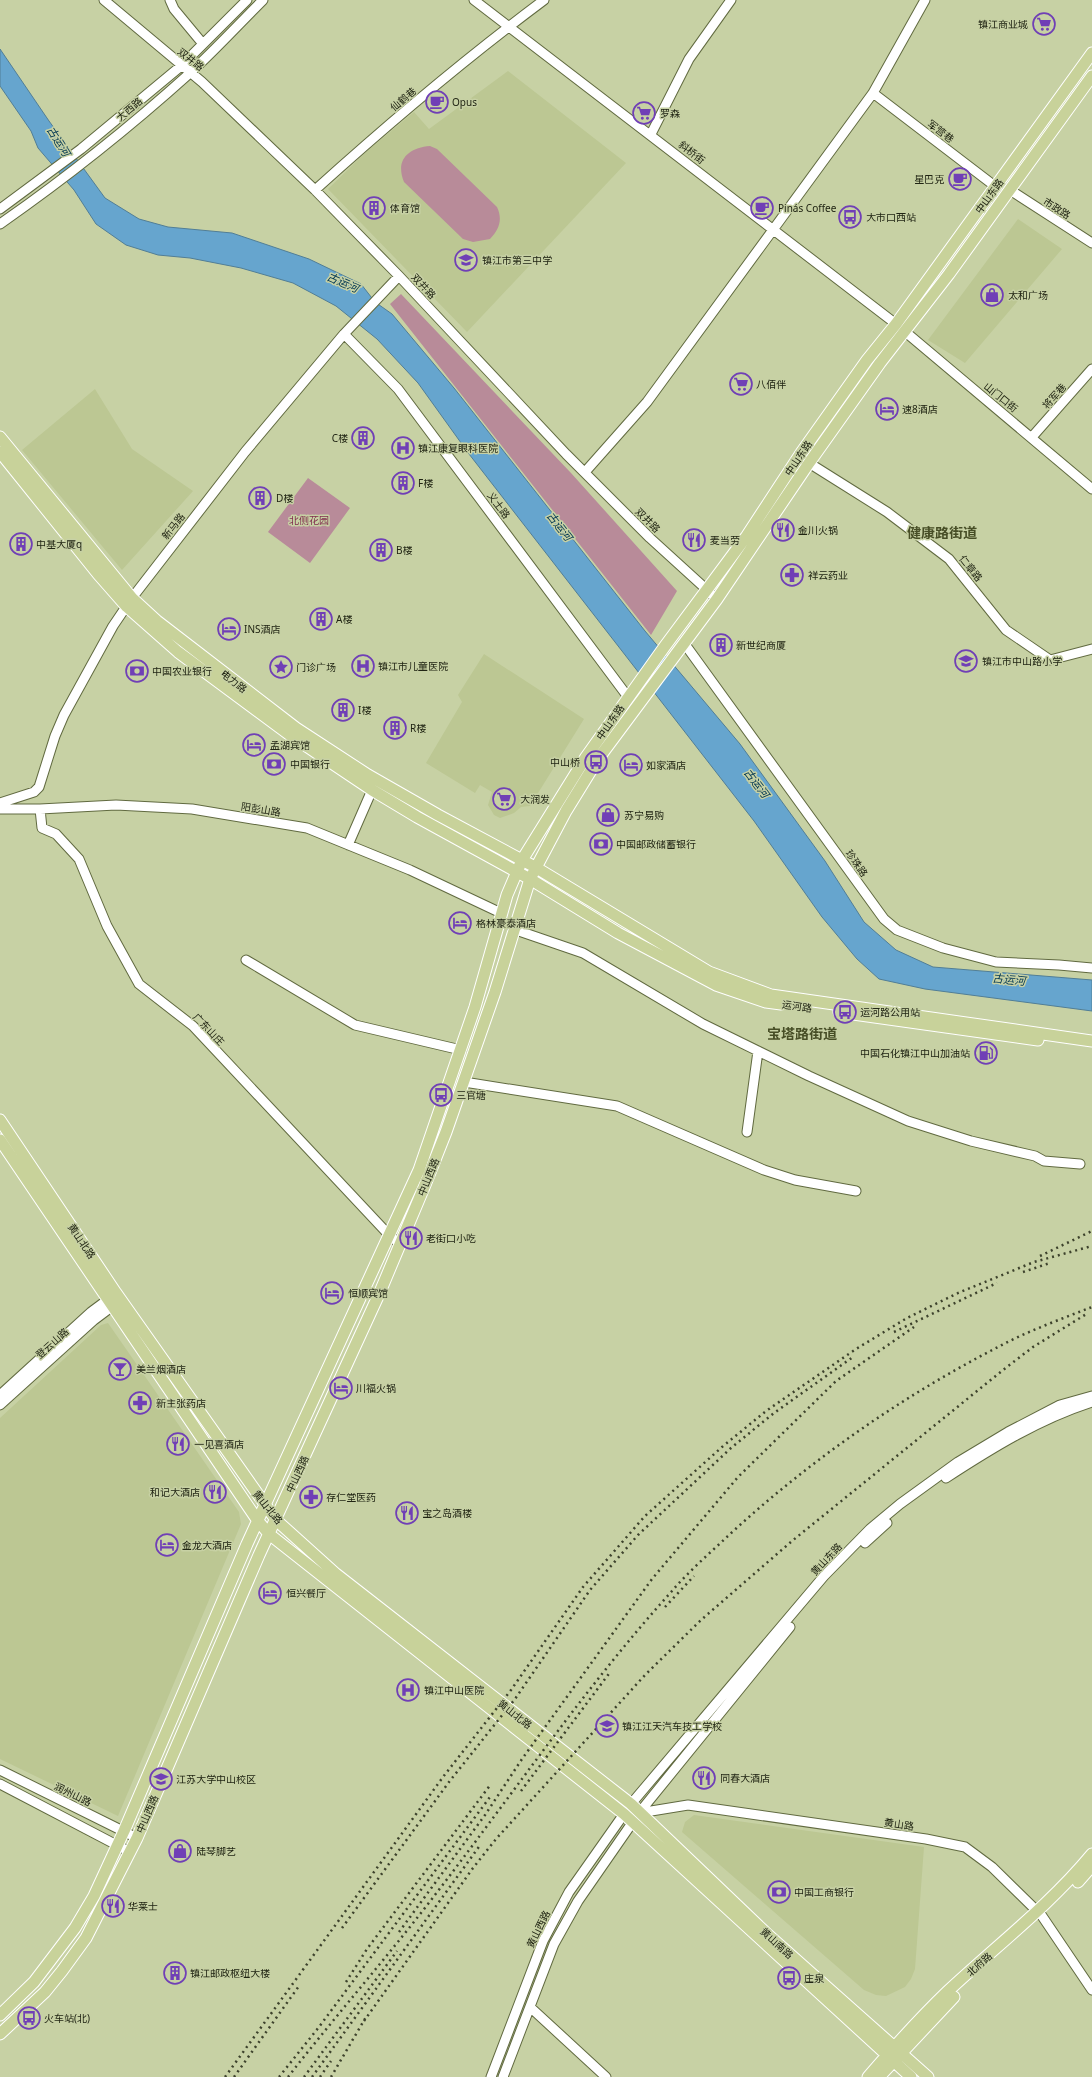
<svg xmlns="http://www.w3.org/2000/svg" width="1092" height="2077" font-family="'Noto Sans','Noto Sans SC',sans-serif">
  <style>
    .built { fill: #bcc793 }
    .green { fill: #b88b99 }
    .water { fill: #66a5ce; stroke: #517e96 }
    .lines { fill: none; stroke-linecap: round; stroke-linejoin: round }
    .minor-casing { stroke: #616a40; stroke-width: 11 }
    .major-casing { stroke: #fff; stroke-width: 13 }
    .minor { stroke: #fff; stroke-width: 9 }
    .major { stroke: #c8d29a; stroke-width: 11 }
    .rail { stroke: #3d422c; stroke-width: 2.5; stroke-dasharray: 2 4; stroke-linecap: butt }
    .labels { text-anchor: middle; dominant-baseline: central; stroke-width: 3; stroke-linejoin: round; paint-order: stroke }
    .poi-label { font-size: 10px; fill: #202413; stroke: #c7d1a4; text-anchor: start }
    .street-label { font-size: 10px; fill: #202413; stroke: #c7d1a4 }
    .park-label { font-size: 10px; fill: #802d4e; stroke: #c7d1a4 }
    .water-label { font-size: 11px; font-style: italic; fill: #003652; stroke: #c7d1a4 }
    .district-label { font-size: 14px; font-weight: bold; fill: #474e26; stroke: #c7d1a4 }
  </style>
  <rect width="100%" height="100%" fill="#c7d1a4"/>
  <path class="built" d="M508 71 626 163 467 332 328 189 366 152 414 112 429 129Z
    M1018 219 1062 249 965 363 928 340Z
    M95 389 132 449 193 491 122 570 22 450Z
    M484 654 584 719 530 806 521 807 514 813 500 818 494 815 488 805 492 792 480 785 475 793 426 763 462 702 458 695Z
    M108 1323 239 1512 241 1524 118 1816 0 1759V1418L101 1325Z
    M694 1815 924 1847 915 1969 911 1979 905 1987 886 1996 876 1995 864 1990 682 1832 685 1822Z"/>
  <path class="green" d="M430 146 437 149 497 207C503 220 499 229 490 239L473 242 463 239 404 182C395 160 408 148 430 146Z
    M401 294 571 473 677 591 651 635 390 304Z
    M308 478 350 508 310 563 268 532Z"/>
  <path class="water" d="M0 49 49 121 105 198 139 219 168 227 232 233 309 259 361 284 375 302 392 314 454 388 645 631 740 744 825 861 864 922 896 950 933 967 1092 980V1011L925 989 879 979 857 959 822 917 754 821 469 454 418 383 377 339 336 306 293 283 241 268 190 258 158 255 126 245 96 224 74 190 38 148 31 131 0 86Z"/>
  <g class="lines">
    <g class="minor-casing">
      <path id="minor" d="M104 0 202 82 315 190 399 276 566 454 650 538 717 599
        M170 0 174 9 203 44
        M474 0 896 324 1092 489
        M873 93 996 187
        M651 134 689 59 731 0
        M315 190C388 124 465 59 544 0
        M1010 190 1092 243
        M0 209 81 149 181 66 247 0
        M0 224C66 178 130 127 190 73 215 50 239 24 263 0
        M344 334 398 389 628 697
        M1032 437 1092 369
        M809 463 887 512 949 559 1006 630 1050 660 1092 649
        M585 472 647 402 873 93 925 0
        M684 643 884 919 897 930 943 948 996 962 1059 965 1092 968
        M0 803 34 792 39 787 55 736 64 715 113 626 132 598 245 452 344 334 399 276
        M0 809H40L116 805 192 809 307 828 410 870 501 913
        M40 809 42 828 56 834 79 859 107 926 139 984 193 1026 389 1235 400 1244
        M348 845 372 790
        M513 929 583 953 703 1024 809 1076 908 1121 971 1141 1035 1156 1044 1161 1080 1164
        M246 960 355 1025 461 1050
        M464 1082 617 1106 764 1170 795 1180 856 1191
        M747 1132 758 1051
        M0 1395 91 1312 114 1295
        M0 1405 94 1320 118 1302
        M946 1478C992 1448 1039 1419 1092 1402
        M865 1543 887 1523
        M0 1770 137 1838
        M0 1784 130 1852
        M639 1813 688 1805 926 1839 965 1847 992 1867 1042 1916 1092 1990
        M530 2007 606 2077
        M491 2077 543 1941 569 1892 631 1804 824 1576 870 1529 900 1504 958 1462 1008 1432 1060 1405 1092 1396
        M503 2077 554 1944 578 1901 639 1813 790 1627"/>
    </g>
    <g class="major-casing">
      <path id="major" d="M0 437 132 598 157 621 296 728 368 775 438 815 535 867 709 972 771 995 1092 1041
        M0 452 98 574 127 607 178 652 290 735 372 790 417 817 530 879 618 933 716 985 766 1002 781 1004
        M839 1012 1038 1040
        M0 1120 116 1293 276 1520 336 1574 631 1804 765 1932 928 2077
        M0 1140 258 1521 269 1534 624 1814 911 2077
        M1078 1882 1092 1866
        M0 2015 34 1982 75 1928 94 1896 124 1831 247 1544 419 1170 475 1007 507 895 522 860 586 757 665 646 746 537 801 453 867 360 896 324 1092 53
        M0 2034 45 1992 62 1971 86 1938 137 1838 259 1555 380 1292 425 1185 446 1132 495 992 530 879 566 811 598 759 717 599 809 463 880 363 949 274 1092 76
        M868 2077C893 2048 919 2019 947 1992 996 1946 1049 1906 1092 1854
        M879 2077 954 1997"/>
    </g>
    <use href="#minor" class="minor"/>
    <use href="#major" class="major"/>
    <path class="rail" d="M1040 1256 1092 1231
      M1023 1272 1050 1263
      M894 1332 997 1283
      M665 1607 694 1576
      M521 1791 611 1671
      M342 1928 449 1782 515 1699 590 1590 638 1535 731 1448 774 1413 853 1357
      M399 1932 485 1815 522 1759 652 1579 738 1477 836 1381 914 1327
      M346 1982 367 1949 491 1784
      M364 2021 473 1868 496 1839 645 1675 701 1620 792 1541 1003 1370 1033 1347 1088 1313
      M225 2077 443 1777 511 1690 583 1587 645 1516 722 1447 766 1411 856 1349 907 1318 958 1293 1034 1262 1092 1246
      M234 2077 299 1986
      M279 2077 319 2027 490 1797
      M288 2077C337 2014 390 1954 438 1891 515 1791 587 1685 672 1591 689 1571 710 1553 729 1535 809 1461 901 1397 998 1347 1028 1331 1061 1319 1092 1307
      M304 2077 397 1951
      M312 2077 481 1844
      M320 2077 331 2061
      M331 2077 366 2017"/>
  </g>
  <defs>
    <g id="supermarket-ring" transform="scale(1.15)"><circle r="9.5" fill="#c7d1a4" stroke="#703fb6" stroke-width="1.5"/><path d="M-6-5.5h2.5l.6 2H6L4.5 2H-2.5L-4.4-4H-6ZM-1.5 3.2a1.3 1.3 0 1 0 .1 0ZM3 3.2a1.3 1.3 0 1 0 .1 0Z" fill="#703fb6"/></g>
    <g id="cafe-ring" transform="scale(1.15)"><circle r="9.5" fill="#c7d1a4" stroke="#703fb6" stroke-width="1.5"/><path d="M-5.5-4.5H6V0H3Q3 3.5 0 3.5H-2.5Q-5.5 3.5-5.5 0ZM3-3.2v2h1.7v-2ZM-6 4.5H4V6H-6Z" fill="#703fb6"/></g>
    <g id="building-ring" transform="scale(1.15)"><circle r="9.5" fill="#c7d1a4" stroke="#703fb6" stroke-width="1.5"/><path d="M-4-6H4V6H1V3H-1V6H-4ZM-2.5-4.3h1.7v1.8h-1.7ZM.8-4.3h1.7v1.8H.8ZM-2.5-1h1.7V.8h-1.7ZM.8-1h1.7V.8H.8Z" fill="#703fb6"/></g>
    <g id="bus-ring" transform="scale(1.15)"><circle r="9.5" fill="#c7d1a4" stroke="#703fb6" stroke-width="1.5"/><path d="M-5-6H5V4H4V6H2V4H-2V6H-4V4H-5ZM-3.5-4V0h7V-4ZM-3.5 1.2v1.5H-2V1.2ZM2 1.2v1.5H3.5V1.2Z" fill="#703fb6"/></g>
    <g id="school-ring" transform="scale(1.15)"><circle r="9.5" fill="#c7d1a4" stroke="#703fb6" stroke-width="1.5"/><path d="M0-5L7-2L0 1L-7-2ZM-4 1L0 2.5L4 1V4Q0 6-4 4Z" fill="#703fb6"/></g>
    <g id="shop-ring" transform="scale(1.15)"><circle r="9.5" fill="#c7d1a4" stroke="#703fb6" stroke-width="1.5"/><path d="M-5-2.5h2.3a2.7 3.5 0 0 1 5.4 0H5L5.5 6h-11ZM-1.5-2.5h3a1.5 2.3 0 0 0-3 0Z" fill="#703fb6"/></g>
    <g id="hotel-ring" transform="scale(1.15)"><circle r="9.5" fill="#c7d1a4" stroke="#703fb6" stroke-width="1.5"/><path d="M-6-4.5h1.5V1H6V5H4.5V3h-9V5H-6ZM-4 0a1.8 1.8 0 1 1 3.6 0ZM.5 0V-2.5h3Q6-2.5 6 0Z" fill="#703fb6"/></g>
    <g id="hospital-ring" transform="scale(1.15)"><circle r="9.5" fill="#c7d1a4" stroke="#703fb6" stroke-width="1.5"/><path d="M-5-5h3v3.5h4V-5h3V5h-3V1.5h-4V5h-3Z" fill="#703fb6"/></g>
    <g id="restaurant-ring" transform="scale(1.15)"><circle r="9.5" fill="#c7d1a4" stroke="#703fb6" stroke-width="1.5"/><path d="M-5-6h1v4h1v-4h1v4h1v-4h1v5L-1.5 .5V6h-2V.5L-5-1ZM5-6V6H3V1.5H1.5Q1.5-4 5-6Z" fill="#703fb6"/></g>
    <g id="pharmacy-ring" transform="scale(1.15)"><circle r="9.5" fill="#c7d1a4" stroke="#703fb6" stroke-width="1.5"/><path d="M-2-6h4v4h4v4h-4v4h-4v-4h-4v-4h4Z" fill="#703fb6"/></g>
    <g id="sight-ring" transform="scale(1.15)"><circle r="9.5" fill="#c7d1a4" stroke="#703fb6" stroke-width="1.5"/><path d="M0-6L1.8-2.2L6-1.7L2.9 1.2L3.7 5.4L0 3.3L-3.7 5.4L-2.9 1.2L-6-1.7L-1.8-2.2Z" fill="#703fb6"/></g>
    <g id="bank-ring" transform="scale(1.15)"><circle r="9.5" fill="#c7d1a4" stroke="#703fb6" stroke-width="1.5"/><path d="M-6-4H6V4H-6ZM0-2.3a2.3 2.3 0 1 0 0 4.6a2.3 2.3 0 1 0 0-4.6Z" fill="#703fb6"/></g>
    <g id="fuel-ring" transform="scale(1.15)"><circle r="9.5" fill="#c7d1a4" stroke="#703fb6" stroke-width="1.5"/><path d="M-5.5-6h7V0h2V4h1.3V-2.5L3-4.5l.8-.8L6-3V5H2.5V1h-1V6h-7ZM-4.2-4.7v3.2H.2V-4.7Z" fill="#703fb6"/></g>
    <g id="bar-ring" transform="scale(1.15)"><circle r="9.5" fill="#c7d1a4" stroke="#703fb6" stroke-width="1.5"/><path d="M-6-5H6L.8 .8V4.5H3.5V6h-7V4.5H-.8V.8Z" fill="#703fb6"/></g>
  </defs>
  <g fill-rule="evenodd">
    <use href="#supermarket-ring" x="1044" y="24"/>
    <use href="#cafe-ring" x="437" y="102"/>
    <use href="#supermarket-ring" x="644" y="113"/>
    <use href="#cafe-ring" x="960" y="179"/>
    <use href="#building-ring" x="374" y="208"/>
    <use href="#cafe-ring" x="762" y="208"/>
    <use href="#bus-ring" x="850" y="217"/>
    <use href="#school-ring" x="466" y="260"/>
    <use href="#shop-ring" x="992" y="295"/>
    <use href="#supermarket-ring" x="741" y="384"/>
    <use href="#hotel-ring" x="887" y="409"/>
    <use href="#building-ring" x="363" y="438"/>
    <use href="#hospital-ring" x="403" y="448"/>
    <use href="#building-ring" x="403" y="483"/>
    <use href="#building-ring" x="260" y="498"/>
    <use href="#restaurant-ring" x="783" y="530"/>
    <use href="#restaurant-ring" x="694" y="540"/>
    <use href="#building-ring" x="21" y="544"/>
    <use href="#building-ring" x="381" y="550"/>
    <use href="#pharmacy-ring" x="792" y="575"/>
    <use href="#building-ring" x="321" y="619"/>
    <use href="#hotel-ring" x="229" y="629"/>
    <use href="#building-ring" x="721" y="645"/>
    <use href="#school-ring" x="966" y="661"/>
    <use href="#hospital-ring" x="363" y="666"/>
    <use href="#sight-ring" x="281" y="667"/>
    <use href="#bank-ring" x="137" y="671"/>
    <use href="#building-ring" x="343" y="710"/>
    <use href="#building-ring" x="395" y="728"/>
    <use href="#hotel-ring" x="254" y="745"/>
    <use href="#bus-ring" x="596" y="762"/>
    <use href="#bank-ring" x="274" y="764"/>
    <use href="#hotel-ring" x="631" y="765"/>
    <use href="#supermarket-ring" x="504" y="799"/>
    <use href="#shop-ring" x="608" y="815"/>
    <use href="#bank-ring" x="601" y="844"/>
    <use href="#hotel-ring" x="460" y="923"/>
    <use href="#bus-ring" x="845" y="1012"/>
    <use href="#fuel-ring" x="986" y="1053"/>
    <use href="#bus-ring" x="441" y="1095"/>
    <use href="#restaurant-ring" x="411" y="1238"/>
    <use href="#hotel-ring" x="332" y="1293"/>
    <use href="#bar-ring" x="120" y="1369"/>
    <use href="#hotel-ring" x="341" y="1388"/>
    <use href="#pharmacy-ring" x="140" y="1403"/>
    <use href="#restaurant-ring" x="178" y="1444"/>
    <use href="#restaurant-ring" x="215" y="1492"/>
    <use href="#pharmacy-ring" x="311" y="1497"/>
    <use href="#restaurant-ring" x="407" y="1513"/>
    <use href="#hotel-ring" x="167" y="1545"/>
    <use href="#hotel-ring" x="270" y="1593"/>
    <use href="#hospital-ring" x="408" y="1690"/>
    <use href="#school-ring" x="607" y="1726"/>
    <use href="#restaurant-ring" x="704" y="1778"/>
    <use href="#school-ring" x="161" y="1779"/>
    <use href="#shop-ring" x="180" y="1851"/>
    <use href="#bank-ring" x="779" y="1892"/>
    <use href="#restaurant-ring" x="113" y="1906"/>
    <use href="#building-ring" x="175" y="1973"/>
    <use href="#bus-ring" x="789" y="1978"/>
    <use href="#bus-ring" x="29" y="2018"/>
  </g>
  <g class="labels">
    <g class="poi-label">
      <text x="1028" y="24" text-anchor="end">镇江商业城</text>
      <text x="452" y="102">Opus</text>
      <text x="660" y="113">罗森</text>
      <text x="944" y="179" text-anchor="end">星巴克</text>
      <text x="390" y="208">体育馆</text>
      <text x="778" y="208">Pinás Coffee</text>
      <text x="866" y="217">大市口西站</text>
      <text x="482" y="260">镇江市第三中学</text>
      <text x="1008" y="295">太和广场</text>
      <text x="756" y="384">八佰伴</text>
      <text x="902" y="409">速8酒店</text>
      <text x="348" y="438" text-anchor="end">C楼</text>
      <text x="418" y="448">镇江康复眼科医院</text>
      <text x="418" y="483">F楼</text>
      <text x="276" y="498">D楼</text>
      <text x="798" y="530">金川火锅</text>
      <text x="710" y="540">麦当劳</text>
      <text x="36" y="544">中基大厦q</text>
      <text x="396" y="550">B楼</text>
      <text x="808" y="575">祥云药业</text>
      <text x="336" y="619">A楼</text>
      <text x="244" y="629">INS酒店</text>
      <text x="736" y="645">新世纪商厦</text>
      <text x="982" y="661">镇江市中山路小学</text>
      <text x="378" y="666">镇江市儿童医院</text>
      <text x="296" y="667">门诊广场</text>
      <text x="152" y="671">中国农业银行</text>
      <text x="358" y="710">I楼</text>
      <text x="410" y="728">R楼</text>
      <text x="270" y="745">孟湖宾馆</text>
      <text x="580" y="762" text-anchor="end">中山桥</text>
      <text x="290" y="764">中国银行</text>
      <text x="646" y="765">如家酒店</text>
      <text x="520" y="799">大润发</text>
      <text x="624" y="815">苏宁易购</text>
      <text x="616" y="844">中国邮政储蓄银行</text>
      <text x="476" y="923">格林豪泰酒店</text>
      <text x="860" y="1012">运河路公用站</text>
      <text x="970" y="1053" text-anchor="end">中国石化镇江中山加油站</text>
      <text x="456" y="1095">三官塘</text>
      <text x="426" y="1238">老街口小吃</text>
      <text x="348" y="1293">恒顺宾馆</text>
      <text x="136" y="1369">美兰烟酒店</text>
      <text x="356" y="1388">川福火锅</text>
      <text x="156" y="1403">新主张药店</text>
      <text x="194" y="1444">一见喜酒店</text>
      <text x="200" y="1492" text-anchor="end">和记大酒店</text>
      <text x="326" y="1497">存仁堂医药</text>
      <text x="422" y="1513">宝之岛酒楼</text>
      <text x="182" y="1545">金龙大酒店</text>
      <text x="286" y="1593">恒兴餐厅</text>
      <text x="424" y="1690">镇江中山医院</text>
      <text x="622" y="1726">镇江江天汽车技工学校</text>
      <text x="720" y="1778">同春大酒店</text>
      <text x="176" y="1779">江苏大学中山校区</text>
      <text x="196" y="1851">陆琴脚艺</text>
      <text x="794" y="1892">中国工商银行</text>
      <text x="128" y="1906">华莱士</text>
      <text x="190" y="1973">镇江邮政枢纽大楼</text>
      <text x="804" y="1978">庄泉</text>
      <text x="44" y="2018">火车站(北)</text>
    </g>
    <g class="street-label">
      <text transform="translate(191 59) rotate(38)">双井路</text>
      <text transform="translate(403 99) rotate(-40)">仙鹤巷</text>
      <text transform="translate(129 109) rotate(-40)">大西路</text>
      <text transform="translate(941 131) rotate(37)">军营巷</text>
      <text transform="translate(692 152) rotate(38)">斜桥街</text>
      <text transform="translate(989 196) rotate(-54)">中山东路</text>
      <text transform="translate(1057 208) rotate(33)">市政路</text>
      <text transform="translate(424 286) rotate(47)">双井路</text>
      <text transform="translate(1054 396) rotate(-48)">将军巷</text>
      <text transform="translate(1001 397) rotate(39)">山门口街</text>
      <text transform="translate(798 458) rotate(-56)">中山东路</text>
      <text transform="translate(499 505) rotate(53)">义土路</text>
      <text transform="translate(648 520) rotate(45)">双井路</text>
      <text transform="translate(173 526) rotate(-52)">新马路</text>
      <text transform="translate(971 568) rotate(51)">仁章路</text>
      <text transform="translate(234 681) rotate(38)">电力路</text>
      <text transform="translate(610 722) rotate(-55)">中山东路</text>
      <text transform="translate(261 809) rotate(9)">阳彭山路</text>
      <text transform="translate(857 863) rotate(55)">珍珠路</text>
      <text transform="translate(797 1006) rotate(8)">运河路</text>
      <text transform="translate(209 1029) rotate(46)">广东山庄</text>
      <text transform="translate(428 1177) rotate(-68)">中山西路</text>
      <text transform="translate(82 1241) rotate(56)">黄山北路</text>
      <text transform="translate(52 1343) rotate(-42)">登云山路</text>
      <text transform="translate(297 1474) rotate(-65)">中山西路</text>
      <text transform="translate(268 1507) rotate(51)">黄山北路</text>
      <text transform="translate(826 1559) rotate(-47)">黄山东路</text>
      <text transform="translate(515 1714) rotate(38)">黄山北路</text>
      <text transform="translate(73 1794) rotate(26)">润州山路</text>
      <text transform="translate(147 1814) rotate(-67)">中山西路</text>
      <text transform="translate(899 1824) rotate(8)">黄山路</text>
      <text transform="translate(538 1929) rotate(-64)">黄山西路</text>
      <text transform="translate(777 1943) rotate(42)">黄山南路</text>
      <text transform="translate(979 1964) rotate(-42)">北府路</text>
    </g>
    <g class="park-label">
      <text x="309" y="520">北侧花园</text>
    </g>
    <g class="water-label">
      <text transform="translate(59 141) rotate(58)">古运河</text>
      <text transform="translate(343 282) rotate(24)">古运河</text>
      <text transform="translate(560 526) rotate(52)">古运河</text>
      <text transform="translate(757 783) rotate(53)">古运河</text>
      <text transform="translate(1009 979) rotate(6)">古运河</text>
    </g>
    <g class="district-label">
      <text x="942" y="532">健康路街道</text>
      <text x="802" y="1033">宝塔路街道</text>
    </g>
  </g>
</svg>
